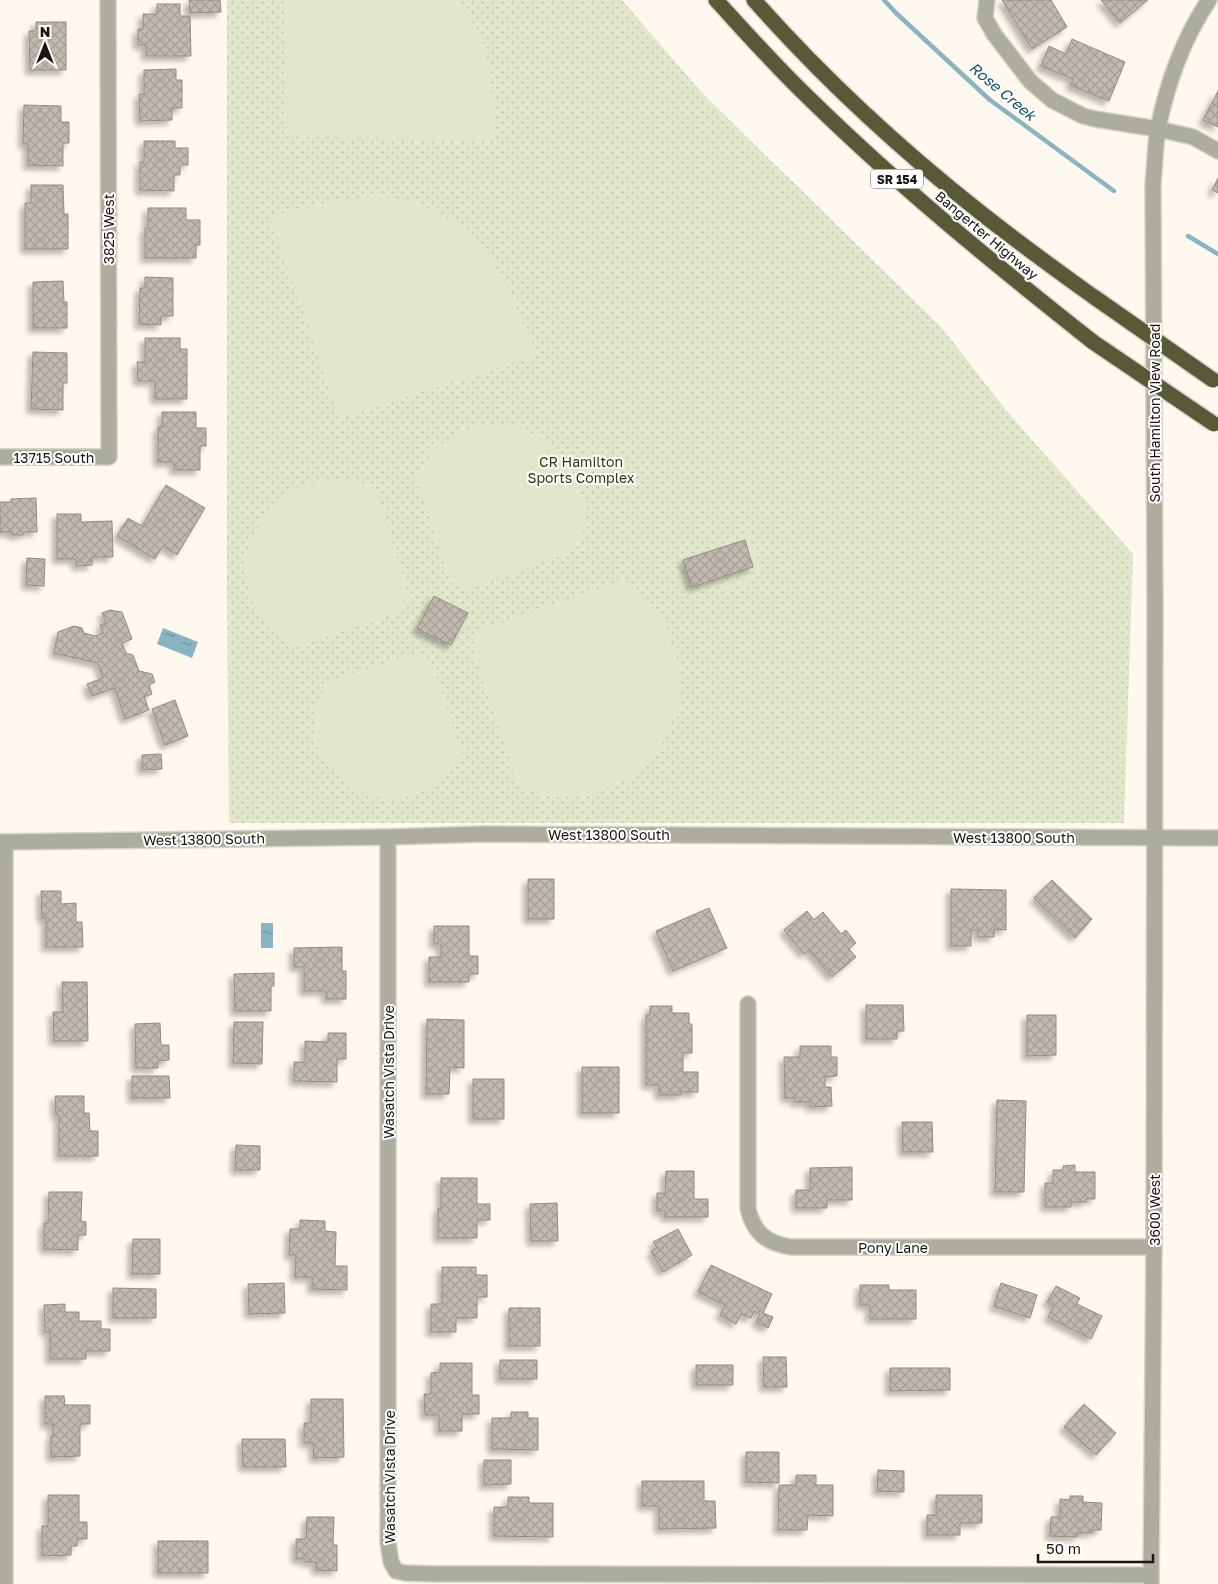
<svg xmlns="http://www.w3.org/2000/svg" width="1218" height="1584" font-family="'Golos Text',sans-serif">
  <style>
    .grass { fill: url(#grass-dots) }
    .garden { fill: #e0e7cb }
    .water { fill: url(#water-ripples) }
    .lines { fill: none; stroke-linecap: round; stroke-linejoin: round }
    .stream { stroke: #88b4c3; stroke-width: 4.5 }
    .building { fill: url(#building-cross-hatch); stroke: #938c84; filter: url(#shadow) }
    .minor-casing { stroke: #d9d4cb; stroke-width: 18 }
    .highway-casing { stroke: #d9d4cb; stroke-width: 18 }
    .minor { stroke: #acad9d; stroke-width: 15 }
    .highway { stroke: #575937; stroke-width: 15 }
    .highway-bridge-casing { stroke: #d9d4cb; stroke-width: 18; stroke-linecap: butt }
    .highway-bridge { stroke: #575937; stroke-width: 15 }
    .labels { text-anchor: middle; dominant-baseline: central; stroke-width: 4; stroke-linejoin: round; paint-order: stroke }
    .shield { fill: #fff; stroke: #5e5d5a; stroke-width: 1 }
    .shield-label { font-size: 12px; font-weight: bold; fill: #191714 }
    .street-label { font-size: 14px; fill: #191714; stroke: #fff }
    .park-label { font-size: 14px; fill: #31380b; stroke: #fff }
    .water-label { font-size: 15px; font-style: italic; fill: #195465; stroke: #fff }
  </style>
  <defs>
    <pattern id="grass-dots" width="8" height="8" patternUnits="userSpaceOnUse" patternTransform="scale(1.25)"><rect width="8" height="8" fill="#e0e7cb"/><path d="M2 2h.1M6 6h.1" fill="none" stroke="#c0c5ad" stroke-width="1.8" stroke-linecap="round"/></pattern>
    <pattern id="water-ripples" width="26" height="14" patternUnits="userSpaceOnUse" patternTransform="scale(1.25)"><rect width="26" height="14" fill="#88b4c3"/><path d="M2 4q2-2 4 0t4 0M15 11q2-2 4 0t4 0" fill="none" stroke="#6e919d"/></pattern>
    <pattern id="building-cross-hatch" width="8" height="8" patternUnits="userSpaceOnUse" patternTransform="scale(1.25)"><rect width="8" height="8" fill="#bfb9b0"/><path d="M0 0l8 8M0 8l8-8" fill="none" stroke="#a49e96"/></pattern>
    <filter id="shadow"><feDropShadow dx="-4.5" dy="4.5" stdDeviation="2.5" flood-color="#0004"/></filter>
  </defs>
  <rect width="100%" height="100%" fill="#fef8ee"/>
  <path class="grass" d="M227 0H622L702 93 941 327 1010 415 1133 554 1124 823H229L227 589Z"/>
  <path class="garden" d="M286 0H458L482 37 492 87 496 140 287 137Z
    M375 196 411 200 460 225 484 249 505 281 537 355 339 419 270 216 342 200Z
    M488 425 518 427 546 439 570 464 583 499 585 526 576 550 465 590 450 581 415 475 433 450 459 432Z
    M330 478 361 483 376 489 410 599 406 610 297 647 269 628 251 599 244 567 251 538 273 503 299 486Z
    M746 526 760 569 749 573 751 581 725 590 723 586 744 579 741 572 756 567 743 527Z
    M623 580 644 598 665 622 680 671 678 709 660 747 629 778 590 795 552 797 517 786 472 646 479 630Z
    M416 653 431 660 463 754 436 786 426 791 400 799 372 797 347 786 328 765 317 745 315 713 327 681Z"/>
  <path class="water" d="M163 628 198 642 192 658 157 644Z
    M261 923H273V948H261Z"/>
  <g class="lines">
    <path class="stream" d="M884 0 896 13 990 100 1114 191
      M1188 236 1218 254"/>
  </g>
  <path class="building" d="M189 0H220L221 12 190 13Z
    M1002 0H1051L1067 27 1032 49Z
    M1101 0H1148L1120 23Z
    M157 4H180V16H190L191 56H146V45H138V29H143V14H157Z
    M36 22H66V70H30L29 31H36Z
    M1072 39 1125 62 1109 101 1070 85 1073 79 1041 66 1049 46 1066 54Z
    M176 69V80H182V108H172V120L140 121 139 94H144V70Z
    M1218 91V127L1203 120Z
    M24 105 61 106V122H69V143H63V166L28 165V144H23Z
    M144 141H175V148H188V165H180V175H174V191L140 190V162H144Z
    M1218 178V193L1212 190Z
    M31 185H63L64 214H68V249H25V203H31Z
    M148 208H186V220H200V245H196V258H145V228H148Z
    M145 277 173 278V316H161V325L139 324 140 288H145Z
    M63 281 64 302H67V328H33V282Z
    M145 338H180V349H187V399H155V381H138L137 362H145Z
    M33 352 67 353V383H63V410L31 409Z
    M162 412H196V428H206V446H200V470H174V462H158V427H162Z
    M166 485 205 508 177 555 163 546 155 559 117 536 128 518 142 526Z
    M36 498 37 532H23V535H12V532H0V502H11V499Z
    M57 514H81V522L112 521 113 557H92V565L76 566V559H57Z
    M745 540 753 567 692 587 683 560Z
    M27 558 45 559 44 586 26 585Z
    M434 596 468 613 451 645 417 629Z
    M110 610 122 612 132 639 122 643 126 653 133 655 139 671 152 674 155 682 149 685 152 694 144 697 149 710 125 719 115 688 92 696 87 684 103 678 98 663 54 653 58 632 74 626 82 628 84 633 95 636 103 633 100 625 106 623 102 613Z
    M175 700 188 736 165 745 152 709Z
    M161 754 162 769 142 770V755Z
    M528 879H554V919H528Z
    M1052 880 1092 919 1075 938 1034 898Z
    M951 889 1006 890V930L994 929V937H978V930H971V946H951Z
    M41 891H61V904L76 903V922H82L83 947H46V918H42Z
    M709 908 727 948 673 971 656 931Z
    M807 911 814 920 823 912 841 934 846 930 856 943 849 949 856 957 832 977 809 950 804 954 784 930Z
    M434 926H469V956H478V974H469V982H429V957H441V944H434Z
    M342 947V971H346V999H326V991H304V967H294V948Z
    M274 973V986H271V1011H235L234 974Z
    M62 982H87L88 1041H54L53 1012H63Z
    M866 1005H903L904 1031H897V1039H866Z
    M650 1006H672V1013H689V1024H692V1053H683V1072H698V1092H681V1095H659V1085H646V1015H650Z
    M1027 1015H1056V1055L1027 1056Z
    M427 1019 464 1020V1068L450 1067 449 1094H426Z
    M234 1022H263L262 1064 233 1063Z
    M160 1023 161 1045H169V1060L158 1061V1068H136L135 1024Z
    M328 1033H346V1059H337V1082L294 1081V1062H305V1041L328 1042Z
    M800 1046H831V1057H837V1076L825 1077V1087H831L832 1106 810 1107V1102H795V1098H785L784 1057H800Z
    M582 1067H619V1113H582Z
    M132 1076H169L170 1098H132Z
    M473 1079H504V1119H473Z
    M55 1096H84V1113H89L90 1131H98V1156H59V1115H56Z
    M997 1100 1026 1101 1024 1192H995Z
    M902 1122H932L933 1152H903Z
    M236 1145 260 1146V1170H235Z
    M1075 1165V1172H1095V1199H1086V1202H1071V1207H1045V1183H1053V1170H1063V1166Z
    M852 1167V1200H827V1208H796V1190H810V1168Z
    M666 1171H694V1199H708V1217H665V1211H657V1193H665Z
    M441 1178H477V1204H490V1220H477V1238H438V1208H441Z
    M49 1192H82L81 1221 86 1222V1235H78V1250L44 1249V1223H48Z
    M557 1203 558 1241H531L530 1204Z
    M300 1220 325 1221V1231L336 1232 335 1266H347V1290L312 1289V1277H295L296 1255H289L290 1229H300Z
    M678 1229 692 1255 663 1272 651 1251 657 1248 653 1242Z
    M133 1239H160V1274H132Z
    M711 1265 772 1294 763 1313 773 1317 768 1328 756 1322 760 1314 754 1311 751 1318 741 1314 736 1324 720 1315 725 1305 698 1292Z
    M442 1267H476V1275H487V1297H477V1318H456V1332H431V1304H442Z
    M284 1283 285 1313 249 1314 248 1284Z
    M1001 1283 1037 1295 1030 1318 994 1306Z
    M860 1285H889V1290H916V1319H870V1305H860Z
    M1056 1286 1080 1298 1077 1304 1102 1316 1091 1339 1048 1317 1054 1306 1047 1302Z
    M113 1288 156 1289V1318H113Z
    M65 1304V1312H79V1321H101V1329H110V1351H86V1359H50V1332H45L44 1305Z
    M509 1308H540V1346H509Z
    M763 1357H786L787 1387H764Z
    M500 1360H537V1379H500Z
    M440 1363H472V1395H479V1414H462V1431H439V1415H425L424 1394H431V1373L440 1372Z
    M696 1365H733V1385H696Z
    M890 1368H950V1390L890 1391Z
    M45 1396H64L65 1405H90V1424H80V1456L51 1457V1436H53V1424H45Z
    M311 1399H343L344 1457 314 1458 313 1443H304V1423H311Z
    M1084 1404 1116 1433 1096 1455 1064 1427Z
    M511 1412H528V1418H538V1450L492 1449V1418H511Z
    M242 1439H285L286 1467H243Z
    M746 1452H779V1483L746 1482Z
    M484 1460H511V1484L484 1485Z
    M878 1470 904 1471V1492L877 1491Z
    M796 1475H816V1485H833V1516L808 1515 807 1530H778L779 1485H796Z
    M642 1481H704V1501H715L716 1528 659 1529V1506H642Z
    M48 1495H79V1522H87V1539H77V1546H71V1555L42 1556V1526H48Z
    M936 1495H982V1523H960V1535H927V1515H936Z
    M1070 1496H1083V1502L1102 1503 1101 1530H1092V1533H1078L1077 1537 1050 1536 1051 1517H1060V1499L1070 1500Z
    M508 1497H529V1503H553V1537L494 1536V1507H508Z
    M307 1517H334L333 1545H337V1571L316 1570V1562H305V1559H296V1539H306Z
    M158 1541H208V1573H158Z"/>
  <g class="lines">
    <g class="minor-casing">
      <path id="minor" d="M987 0 985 18 994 34 1030 81 1052 100 1083 116 1095 119 1158 129 1193 137 1218 151
        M0 457H109L108 0
        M388 837V1542L391 1562 396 1571 405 1573 435 1574 1151 1575
        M0 842 388 837 484 834 1218 838
        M5 842V1584
        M748 1004V1209C754 1233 766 1243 791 1247H1154
        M1151 1584 1154 1247 1155 604 1153 183C1155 165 1155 146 1158 129 1167 83 1183 39 1209 0"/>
    </g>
    <g class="highway-casing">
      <path id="highway" d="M716 0C748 35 779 70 813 102 901 188 997 266 1093 342
        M754 0C823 78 900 149 981 213 1018 242 1056 270 1094 297"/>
    </g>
    <use href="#minor" class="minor"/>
    <use href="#highway" class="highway"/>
    <g class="highway-bridge-casing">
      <path id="highway-bridge" d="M1094 297 1213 380
        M1093 342 1214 424"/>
    </g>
    <use href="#highway-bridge" class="highway-bridge"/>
  </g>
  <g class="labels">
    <rect class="shield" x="871" y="169.5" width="52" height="19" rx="4"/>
    <g class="shield-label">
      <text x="897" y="179">SR 154</text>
    </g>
    <g class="street-label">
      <text transform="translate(108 229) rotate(-90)">3825 West</text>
      <text transform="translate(987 235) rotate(40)">Bangerter Highway</text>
      <text transform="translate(1154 413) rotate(-90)">South Hamilton View Road</text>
      <text x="54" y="457">13715 South</text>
      <text x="609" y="834">West 13800 South</text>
      <text x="1014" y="837">West 13800 South</text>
      <text transform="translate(204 839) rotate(-1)">West 13800 South</text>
      <text transform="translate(388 1072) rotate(-90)">Wasatch Vista Drive</text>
      <text transform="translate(1154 1210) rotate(-90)">3600 West</text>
      <text x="893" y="1247">Pony Lane</text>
      <text transform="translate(389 1477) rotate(-90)">Wasatch Vista Drive</text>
    </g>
    <g class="park-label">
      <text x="581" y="461">CR Hamilton<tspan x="581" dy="16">Sports Complex</tspan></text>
    </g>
    <g class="water-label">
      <text transform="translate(1003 91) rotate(40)">Rose Creek</text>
    </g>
  </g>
  <g transform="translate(45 45)" stroke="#ffffff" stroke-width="4" paint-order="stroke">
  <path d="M0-4L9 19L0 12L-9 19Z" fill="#191714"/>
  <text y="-8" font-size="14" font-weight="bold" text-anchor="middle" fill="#191714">N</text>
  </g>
  <path d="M1038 1554v8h115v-8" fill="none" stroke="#191714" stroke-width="2.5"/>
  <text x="1046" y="1554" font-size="15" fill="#191714" stroke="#ffffff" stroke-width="4" paint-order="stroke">50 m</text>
</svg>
